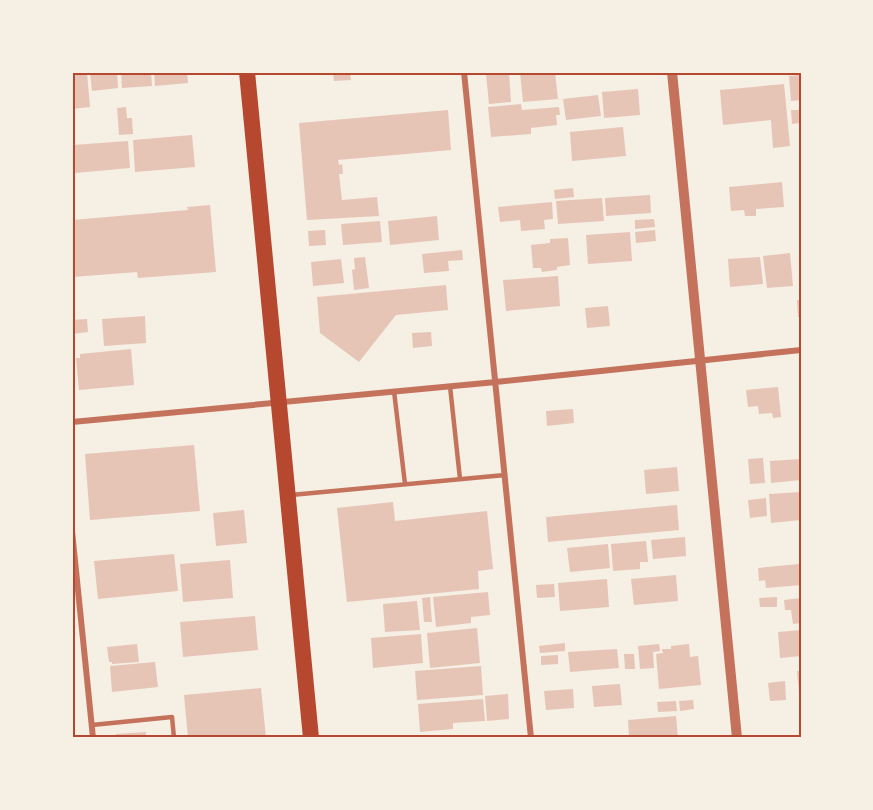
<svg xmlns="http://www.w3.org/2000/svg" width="873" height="810" font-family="Karla,sans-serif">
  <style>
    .building { fill: #e6c5b7 }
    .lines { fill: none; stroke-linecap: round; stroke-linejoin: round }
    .service { stroke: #c5725c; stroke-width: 4.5 }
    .minor { stroke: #c5725c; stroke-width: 6 }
    .tertiary { stroke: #c5725c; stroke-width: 10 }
    .trunk { stroke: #b5482f; stroke-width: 16 }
    .neatline { fill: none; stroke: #b5482f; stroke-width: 2 }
  </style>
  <rect width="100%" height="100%" fill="#f6efe4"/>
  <path class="building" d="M90 72H117L118 88 92 91Z
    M121 72H151L152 86 122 88Z
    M154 72H187L188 83 155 86Z
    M333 72H350L351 80 334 81Z
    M509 72 511 102 489 104 486 74Z
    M520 72H555L558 99 523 102Z
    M87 73 90 107 72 109V74Z
    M801 75V100L791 101 789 76Z
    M784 84 790 146 773 148 771 120 723 125 720 90Z
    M638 89 640 115 604 118 602 92Z
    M598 95 601 116 566 120 563 99Z
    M521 104 522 110 559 107 560 115H556L557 125 531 128V134L491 137 488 107Z
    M126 107 127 118H132L133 134 119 135 117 108Z
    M448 110 451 150 338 160 339 165 342 164 343 174H339L342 200 377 197 379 216 307 220 299 123Z
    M791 110H801V123L792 124Z
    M623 127 626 156 572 161 570 132Z
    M192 135 195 167 135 172 133 140Z
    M128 141 130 168 75 173 73 145Z
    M782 182 784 207 756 209V216H745L744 210 731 211 729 187Z
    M573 188 574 197 555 199 554 190Z
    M650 195 651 213 606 216 605 198Z
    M602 198 604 221 558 224 556 201Z
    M552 202 553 219 544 220 545 229 521 231 520 220 500 222 498 207Z
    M210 205 216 272 138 278 137 272 72 277V220L188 210 187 207Z
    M437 216 439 240 390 245 388 221Z
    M654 219 655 227 635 229V220Z
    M380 221 382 242 343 245 341 224Z
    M325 230 326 245 309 246 308 231Z
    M655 230 656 241 636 243 635 232Z
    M630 232 632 261 588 264 586 235Z
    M568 238 570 265 557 267V270L542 272 541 268H533L531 245 550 243V239Z
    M462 250 463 260 448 261 449 271 424 273 422 254Z
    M790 253 793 286 767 288 763 256Z
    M365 257 369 288 354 290 352 270 355 269 354 258Z
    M760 257 763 284 730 287 728 259Z
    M341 259 344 283 313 286 311 262Z
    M558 276 560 306 506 311 503 280Z
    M446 285 448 310 396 315 359 362 320 333 317 297Z
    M797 300H801V317H798Z
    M608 306 610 326 587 328 585 308Z
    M145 316 146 343 104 346 102 319Z
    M87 319 88 332 72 334V320Z
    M431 332 432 346 413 348 412 333Z
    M131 349 134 385 79 390 76 358H80V354Z
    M778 387 781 417 773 418 772 413 759 414 758 406 748 407 746 390Z
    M573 409 574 423 547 426 546 411Z
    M194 445 200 511 90 520 85 454Z
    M763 458 765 483 750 484 748 459Z
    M801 459V480L771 483 770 461Z
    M677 467 679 491 646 494 644 470Z
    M801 492V520L771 523 769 494Z
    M766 498 767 516 750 518 748 500Z
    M393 502 395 521 487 511 493 569 478 571 479 589 347 602 337 508Z
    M677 505 679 530 548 542 546 517Z
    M244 510 247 543 216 546 213 513Z
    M685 537 686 556 653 559 651 540Z
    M646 541 648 562H640V569L613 571 611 544Z
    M608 544 610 568 570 572 567 548Z
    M174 554 178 591 98 599 94 561Z
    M230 560 233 598 183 602 180 564Z
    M799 564 801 585 766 588 765 580 759 581 758 568Z
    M676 575 678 601 634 605 631 579Z
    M607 579 609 607 560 611 558 583Z
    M554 584 555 597 537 598 536 585Z
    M488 592 490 615 471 617V623L436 627 433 597Z
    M430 597 432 622H424L422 598Z
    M777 597V607H760L759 598Z
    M801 598V623L793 624 791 610H785L784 600Z
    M417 601 420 630 385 632 383 604Z
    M255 616 258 650 183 657 180 622Z
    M477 628 480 663 430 668 427 633Z
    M801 630V656L780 658 778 632Z
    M421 634 423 663 373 668 371 638Z
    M565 643V651L540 653 539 646Z
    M137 644 139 662 112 664V662H109L107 647Z
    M659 644 660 651 653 652 654 668 640 669 638 646Z
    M689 644 690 657 698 656 701 685 659 689 656 654 663 653 662 649H671V646Z
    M617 649 619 668 570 672 568 652Z
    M624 654H634L635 669H625Z
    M558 655V664L541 665V656Z
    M155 662 158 687 112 692 110 666Z
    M481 666 483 695 417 700 415 671Z
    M797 671H801V693H799Z
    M785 681 786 700 770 701 768 683Z
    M620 684 622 705 594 707 592 686Z
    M261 688 266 738H188L184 695Z
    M573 689 574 708 546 710 544 691Z
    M508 694 509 719 487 721 485 696Z
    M483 699 485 721 453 723V729L420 732 418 704Z
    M693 700 694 709 680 711 679 701Z
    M676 701 677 711 658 712 657 702Z
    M676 716 678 738H629L628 720Z
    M146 732V738H116V734Z"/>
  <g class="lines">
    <path class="service" d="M450 386 460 479
      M394 391 405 484
      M291 495 505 475
      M92 725 172 717 174 738"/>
    <path class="minor" d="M464 72 531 738
      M72 422 496 382 801 350
      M72 531 93 738"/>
    <path class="tertiary" d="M672 72 737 738"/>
    <path class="trunk" d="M247 72 311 738"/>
  </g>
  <rect width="873" height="810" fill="none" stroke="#f6efe4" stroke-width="147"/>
  <rect x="74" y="74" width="726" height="662" class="neatline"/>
</svg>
